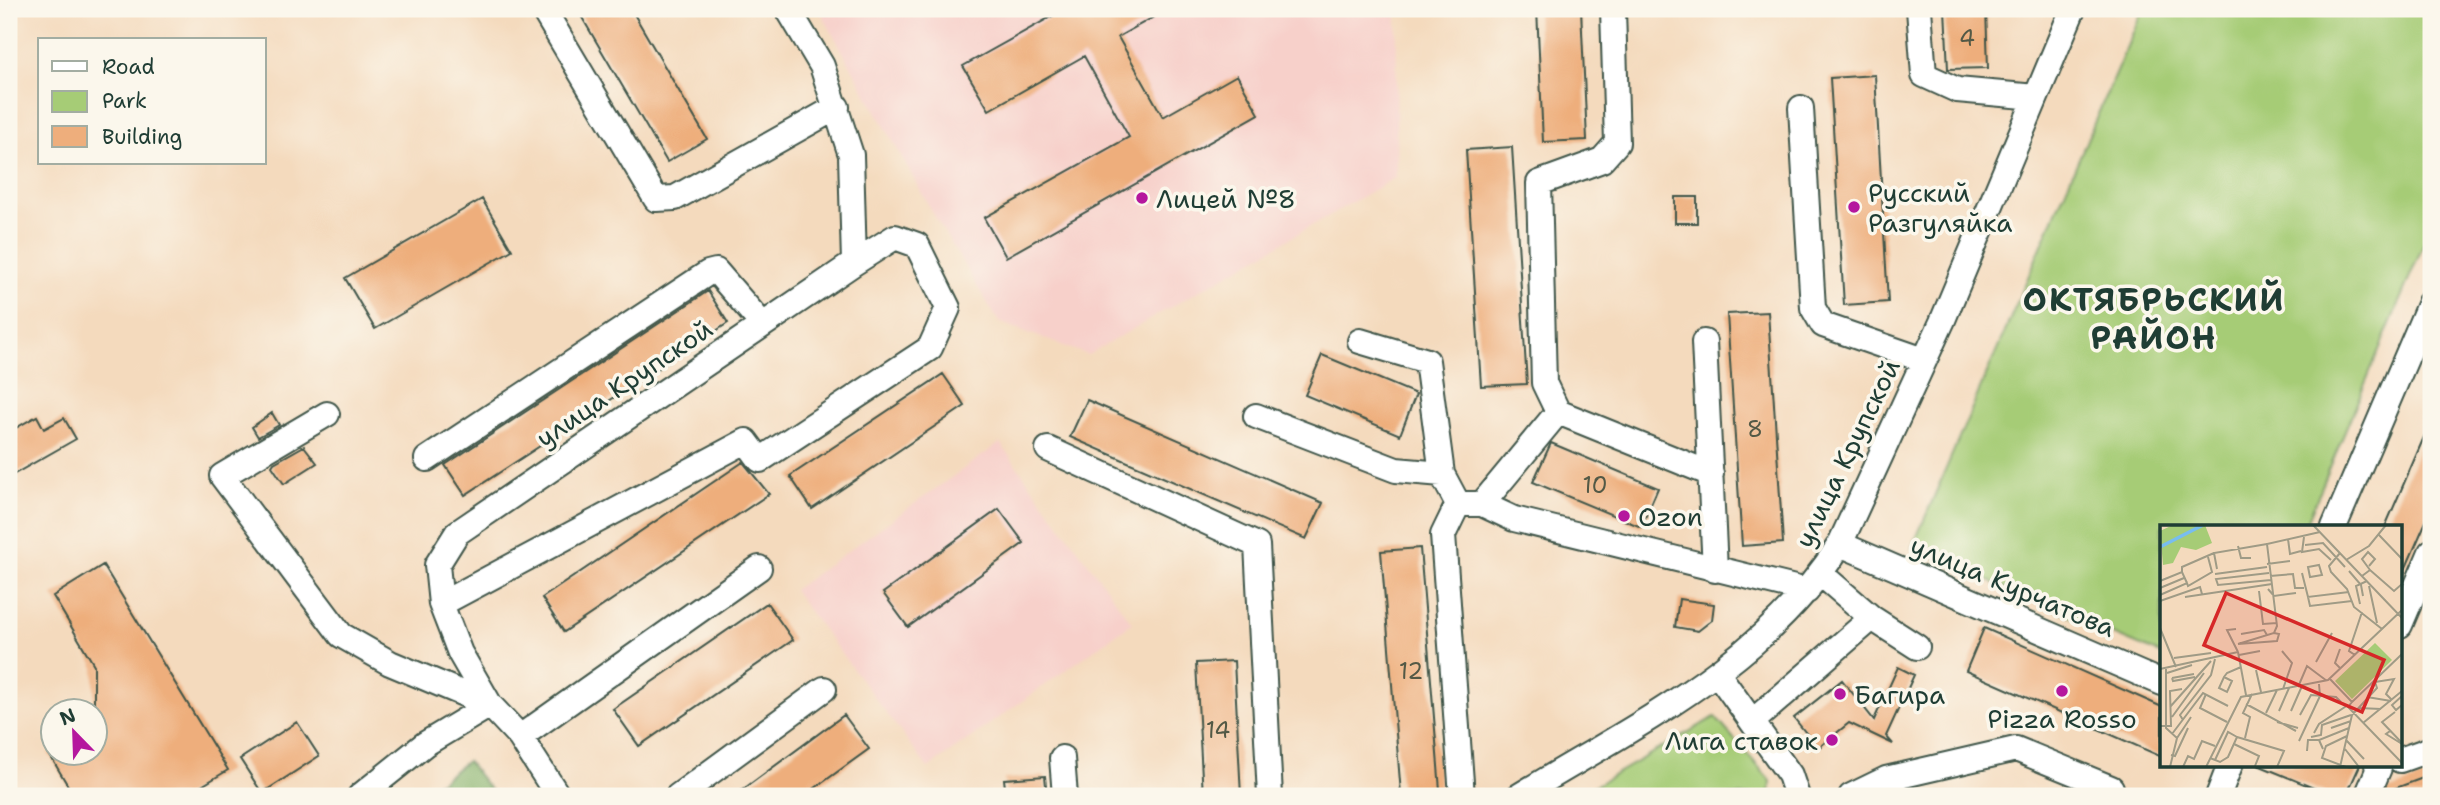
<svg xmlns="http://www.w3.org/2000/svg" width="2440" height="805" font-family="'Shantell Sans',sans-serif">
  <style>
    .built { fill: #f7d0ca }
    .green { fill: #a6cc76; stroke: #628455; stroke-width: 2 }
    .forest { fill: #84b067; stroke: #52764e; stroke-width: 2 }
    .building { fill: #eeae7c }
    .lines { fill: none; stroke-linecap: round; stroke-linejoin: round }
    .minor-casing { stroke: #3f5549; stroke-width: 28 }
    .minor { stroke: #fff; stroke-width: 24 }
    .poi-dot { fill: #b5179e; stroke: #fbf7ec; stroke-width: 2.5 }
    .labels { text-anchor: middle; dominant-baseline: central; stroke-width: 7; stroke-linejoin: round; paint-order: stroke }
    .number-label { font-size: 23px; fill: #535946 }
    .poi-label { font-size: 26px; fill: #1f3d34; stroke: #fbf7ec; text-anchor: start }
    .street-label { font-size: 26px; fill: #1f3d34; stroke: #fbf7ec }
    .district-label { font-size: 33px; font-weight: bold; letter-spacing: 2px; fill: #1f3d34; stroke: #fbf7ec }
    .inset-river { fill: none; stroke: #78bdef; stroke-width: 3.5 }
    .inset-road { fill: none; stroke: #9f9b86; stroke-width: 2 }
    .view { fill: #d62828; fill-opacity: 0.15; stroke: #d62828; stroke-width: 3.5 }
    .inset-edge { fill: none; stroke: #1f3d34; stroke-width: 3.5 }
  </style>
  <rect width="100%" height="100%" fill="#fbf7ec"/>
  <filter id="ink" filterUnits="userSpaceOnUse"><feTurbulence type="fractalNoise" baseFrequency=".0143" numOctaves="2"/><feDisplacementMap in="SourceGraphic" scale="14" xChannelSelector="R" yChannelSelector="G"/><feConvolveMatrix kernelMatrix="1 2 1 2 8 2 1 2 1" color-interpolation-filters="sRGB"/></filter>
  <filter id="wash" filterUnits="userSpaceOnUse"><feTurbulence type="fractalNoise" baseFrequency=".00686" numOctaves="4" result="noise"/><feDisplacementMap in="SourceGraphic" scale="28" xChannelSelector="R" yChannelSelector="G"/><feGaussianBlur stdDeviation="1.57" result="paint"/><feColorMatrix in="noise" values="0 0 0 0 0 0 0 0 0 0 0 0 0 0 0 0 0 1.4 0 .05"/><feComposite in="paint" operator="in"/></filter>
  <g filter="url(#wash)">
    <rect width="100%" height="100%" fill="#f4dabd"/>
    <path class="built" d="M819 9H1397L1396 177 1088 355 999 322 938 222Z
      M1000 443 1132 623 928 768 793 590Z"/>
    <path class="green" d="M2143 9H2431V226L2305 527H2162V655L1912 548Z
      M1715 717 1771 781 1770 796H1577Z"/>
    <path class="forest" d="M467 761 495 796H421Z"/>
    <g id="blocks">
      <path class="building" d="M577 9H631L707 139 667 162Z
        M1065 9H1168L1118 37 1163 117 1237 75 1259 114 1006 257 984 218 1129 137 1084 56 989 110 963 66Z
        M1537 9H1581L1587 140 1543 142Z
        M1945 9H1986L1988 68 1948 69Z
        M1875 75 1888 302 1844 305 1830 78Z
        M1512 147 1527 384 1481 386 1466 150Z
        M1675 197H1697V223H1675Z
        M482 199 512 250 375 329 345 278Z
        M708 291 728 323 465 495 445 465Z
        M1768 312 1783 543 1742 546 1727 314Z
        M1322 355 1416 394 1400 435 1305 395Z
        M943 374 965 406 812 509 790 476Z
        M1087 400 1323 503 1306 539 1070 437Z
        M272 413 279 425 258 437 252 427Z
        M37 416 44 429 64 418 76 439 9 477V432Z
        M2431 421V510L2400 581V527H2385Z
        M1551 443 1658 488 1641 527 1533 482Z
        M304 446 317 463 284 484 272 466 274 463Z
        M743 462 769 494 564 632 542 598Z
        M999 509 1024 543 908 627 883 593Z
        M1420 548 1440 790 1401 794 1381 551Z
        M103 565 228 770 185 796H74L48 752H94V665L53 596Z
        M1679 599 1714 604 1712 620 1698 631 1675 627Z
        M767 603 793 640 639 746 613 709Z
        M1984 628 2162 707V757L1966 671Z
        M1234 661 1241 796H1203L1196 663Z
        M1898 667 1914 675 1886 736 1893 744 1849 723 1818 748 1794 718 1842 680 1874 720Z
        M844 715 869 749 804 796H734Z
        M297 722 319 756 262 793 240 759Z
        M2258 765H2360L2346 796H2333Z
        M2431 775V796H2383L2385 792Z
        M1045 776 1047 796H1006L1004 779Z"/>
    </g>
  </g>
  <g filter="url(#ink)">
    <use href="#blocks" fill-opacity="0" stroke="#3f5549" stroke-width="2"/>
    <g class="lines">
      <g class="minor-casing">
        <path id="minor" d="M543 9 656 199 675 198 837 107
          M1919 9 1924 75 1957 90 2036 97
          M1801 108 1813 308 1823 325 1924 360
          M1360 341 1427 361 1442 474 1458 504
          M1704 342 1715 570
          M1558 412 1544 383 1539 183 1602 160 1617 143 1613 9
          M327 414 222 476 341 635 390 663 490 705
          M1256 416 1396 470 1442 474
          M1048 449 1257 545 1270 796
          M427 459 708 273 716 271 762 324
          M1482 504 1558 412 1711 474
          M2334 527 2431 300
          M1840 544 2162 683
          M1821 574 1872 618 1917 647
          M441 604 746 441 760 460 930 348 948 308 917 245 895 237 854 263
          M2400 625 2431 552
          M1718 674 1790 775 1797 796
          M1752 722 1872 618
          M520 737 759 568
          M1062 758 1065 796
          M2400 760 2431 749
          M360 796 425 744 490 705
          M558 796 520 737 490 705 460 653 441 604 437 565 457 533 854 263 851 155 822 66 788 9
          M678 796 824 689
          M1462 796 1443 535 1458 504H1482L1514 519 1807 591
          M1519 796C1635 725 1766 663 1840 544L1942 322 2073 9
          M1851 796 1886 779 2016 749 2111 788
          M2218 796 2230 765
          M2367 796 2379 768 2377 765"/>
      </g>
      <use href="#minor" class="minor"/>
    </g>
  </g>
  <g class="poi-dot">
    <circle cx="1142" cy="198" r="7"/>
    <circle cx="1854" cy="207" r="7"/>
    <circle cx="1624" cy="516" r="7"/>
    <circle cx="2062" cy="691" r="7"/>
    <circle cx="1840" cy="694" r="7"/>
    <circle cx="1832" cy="740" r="7"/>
  </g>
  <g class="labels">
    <g class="number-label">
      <text x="1967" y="38">4</text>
      <text x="1755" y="429">8</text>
      <text x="1595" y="485">10</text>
      <text x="1411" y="671">12</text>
      <text x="1218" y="730">14</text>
    </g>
    <g class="poi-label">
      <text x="1868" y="192">Русский<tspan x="1868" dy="30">Разгуляйка</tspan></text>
      <text x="1156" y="198">Лицей №8</text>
      <text x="1638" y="516">Ozon</text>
      <text x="1854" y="694">Багира</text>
      <text x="2062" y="718" text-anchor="middle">Pizza Rosso</text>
      <text x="1818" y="740" text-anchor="end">Лига ставок</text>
    </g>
    <g class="street-label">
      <text transform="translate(624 383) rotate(-34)">улица Крупской</text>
      <text transform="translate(1847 453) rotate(-64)">улица Крупской</text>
      <text transform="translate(2013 586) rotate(23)">улица Курчатова</text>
    </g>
    <g class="district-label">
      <text x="2154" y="299">ОКТЯБРЬСКИЙ<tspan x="2154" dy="38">РАЙОН</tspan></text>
    </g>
  </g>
  <g transform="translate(2160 525)">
    <rect width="242" height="242" fill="#f4dabd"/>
    <path d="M13 0H45L52 18 36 25 21 22 13 38 3 40 0 6ZM215 118 232 135 192 174 175 156Z" fill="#a6cc76"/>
    <path class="inset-river" d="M0 22 43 0"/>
    <path class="inset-road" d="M153 0 242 93M219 10 242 34M144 12 142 27 159 24 171 35M128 14 130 29 141 26M145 20 163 18 185 42M78 21 81 33H91M180 28 169 41 171 47 187 64 194 82 222 104M186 35 209 21 226 0M107 39 130 36M159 40 162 50 150 52 148 42ZM209 41 215 34 208 27 202 34 210 45M57 44 54 28 107 19M189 46 201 60 203 71M22 47V42L54 28M109 48 56 54 58 60 111 55M142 48 148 72 189 67M55 49 107 42M110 51 133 49 135 63H144M202 51 210 45 234 66 242 59M0 56 22 47 27 58M209 61 217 98M0 63 24 53M108 64 114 71 136 68M99 66 103 99 117 98M0 70 27 58 28 61 52 47 48 32M25 72 112 59M148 72 150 81 192 76M0 76 40 62 42 69M200 79 196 61 207 56M0 103 16 142M76 104 67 105 78 127M81 109 104 105 107 110M78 119 114 108 117 101 107 19 160 7M78 119 117 116 119 109 114 108M180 124 175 138 181 144M122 126 132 138 123 164M78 127 86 170M79 130 100 126M195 130 189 126 202 87M14 133 51 128M156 137 172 108M6 143V203L17 213 10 242M0 144 78 127M96 145 101 167M7 148 32 140M64 152 72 156 67 167 59 163 64 152 67 148 81 142M12 153 13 156 35 152M12 153 34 149M170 154 192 177M215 157 234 154 226 169 231 174M138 162 147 141 167 156M46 169 40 183 67 197M242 171 232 180 236 185 242 180M207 172 231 176M192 177 188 182 242 238M192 177 242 129M86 179 136 206M10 182 51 136M199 183 221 184M119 186 129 163M131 186 142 161M235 187 222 197 242 218M106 188 117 165M140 190 151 170 176 172 181 177M12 192 44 148M23 195 20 190 51 150 55 134M117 197 138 203M203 198 242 166M0 201H11L10 166 22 164M171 203 191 196M230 206 226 209 242 219M154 208 159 199 188 180M12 209 43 168 68 181M151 212 161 210 162 200 191 190M17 213 31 192M85 213 90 192 83 188 92 169M186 215 204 234M139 216 160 171 159 159M74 219 99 231 95 241M163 224 159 215 189 203M185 224 199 242M147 226 148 215H159M11 230 15 231 28 203M50 233 60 237 68 232 77 212 124 226 117 242M55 235 68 207 77 212M23 242 28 231 34 234 42 216 55 221M46 242 81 172 168 155 242 85M180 242 192 190 217 163 215 157M186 242 162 233 166 221 187 211"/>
    <path class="view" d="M66 68 224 135 202 187 44 120Z"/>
    <rect width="242" height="242" class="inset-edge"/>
  </g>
  <rect width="2440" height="805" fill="none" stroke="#fbf7ec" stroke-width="35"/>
  <rect x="38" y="38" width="228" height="126" fill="#fbf7ec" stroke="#a3ada2" stroke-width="2"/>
  <rect x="52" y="61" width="35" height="10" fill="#ffffff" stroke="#a3ada2" stroke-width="2"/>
  <text x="102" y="74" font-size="21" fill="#1f3d34">Road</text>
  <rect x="52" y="91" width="35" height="21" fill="#a6cc76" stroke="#a3ada2" stroke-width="2"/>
  <text x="102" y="108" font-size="21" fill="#1f3d34">Park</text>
  <rect x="52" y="126" width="35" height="21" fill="#eeae7c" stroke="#a3ada2" stroke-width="2"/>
  <text x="102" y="144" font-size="21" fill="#1f3d34">Building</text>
  <g transform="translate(74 732) rotate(337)"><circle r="33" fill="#fbf7ec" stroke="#a3ada2" stroke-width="2"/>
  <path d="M0-5L12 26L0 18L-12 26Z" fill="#b5179e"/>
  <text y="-10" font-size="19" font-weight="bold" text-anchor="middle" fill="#1f3d34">N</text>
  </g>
</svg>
